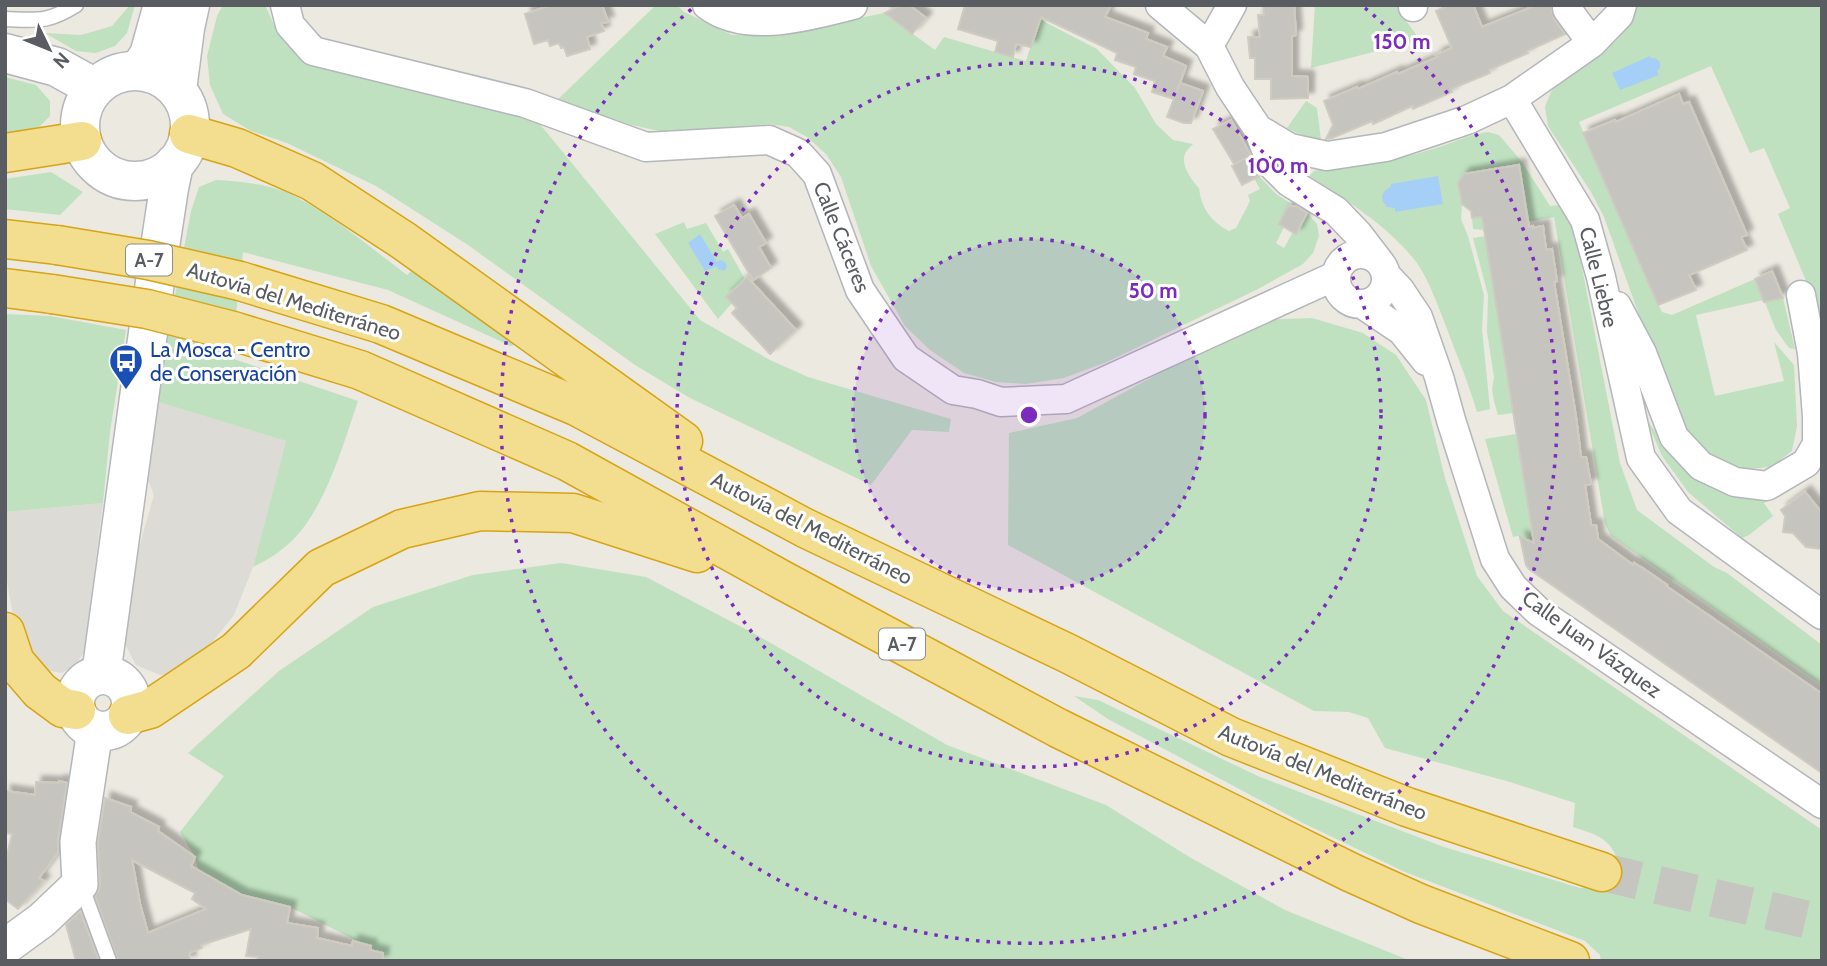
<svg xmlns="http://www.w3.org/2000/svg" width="1827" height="966" font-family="Cabin,sans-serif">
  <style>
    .industrial { fill: #dcdbd5 }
    .green { fill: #bfe1c0 }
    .water { fill: #a5cff7 }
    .building { fill: #c6c4be; stroke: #cfcbc0; stroke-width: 2; fill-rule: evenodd; filter: url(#shadow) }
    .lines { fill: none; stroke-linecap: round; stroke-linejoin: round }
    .motorway-tunnel { stroke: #c6c6c0; stroke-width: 38; stroke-dasharray: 38 19; stroke-linecap: butt }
    .service-casing { stroke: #b3b6ba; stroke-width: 17 }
    .minor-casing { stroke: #b3b6ba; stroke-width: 31 }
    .tertiary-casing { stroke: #b3b6ba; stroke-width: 38 }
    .secondary-casing { stroke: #b4b7bc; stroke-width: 41 }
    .motorway-casing { stroke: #d7a414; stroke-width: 41 }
    .service { stroke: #fff; stroke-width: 14 }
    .minor { stroke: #fff; stroke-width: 28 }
    .tertiary { stroke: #fff; stroke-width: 35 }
    .secondary { stroke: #fff; stroke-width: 38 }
    .motorway { stroke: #f3de90; stroke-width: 38 }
    .motorway-bridge-casing { stroke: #d7a414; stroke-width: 41; stroke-linecap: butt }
    .motorway-bridge { stroke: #f3de90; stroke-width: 38 }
    .ring { fill: none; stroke: #7b2cbf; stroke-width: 3.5; stroke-dasharray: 3.5 7 }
    .labels { text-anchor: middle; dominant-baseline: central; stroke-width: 6; stroke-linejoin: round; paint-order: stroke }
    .shield { fill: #fff; stroke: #8b8d90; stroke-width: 2 }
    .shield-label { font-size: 19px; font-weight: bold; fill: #595c60 }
    .street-label { font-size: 21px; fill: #595c60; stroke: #fff }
    .transit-label { font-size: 21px; fill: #164399; stroke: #fff; text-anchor: start }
    .centre { fill: #7b2cbf; stroke: #fff; stroke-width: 3.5 }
    .ring-label { font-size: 21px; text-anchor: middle; font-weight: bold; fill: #7b2cbf; stroke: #fff; stroke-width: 6; stroke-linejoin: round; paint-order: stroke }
  </style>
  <defs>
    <filter id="shadow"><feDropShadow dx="6" dy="-6" stdDeviation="2" flood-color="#0004"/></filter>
  </defs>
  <rect width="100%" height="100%" fill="#ebe9e0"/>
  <path class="industrial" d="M155 401 286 441 253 567 234 615 194 665 182 673 160 675 136 665 124 642 136 558 154 495 145 473Z
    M103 503 84 653 73 667 61 673 47 670 35 659 14 622 5 569V512Z"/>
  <path class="green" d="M130 5H135L127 33 115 46 96 53 76 51 45 33 81 35 112 26Z
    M223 5H265L274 25 291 45 539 123 700 320 770 360 808 377 951 419 949 432 912 430 871 485 690 398 635 365 468 245 376 186 287 143 251 131 223 114 210 85 207 56 217 16Z
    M656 5H677L684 12 732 35 783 34 884 13 935 50 944 37 1026 61 1039 19 1097 49 1135 88 1156 124 1173 140 1193 144C1190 147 1186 151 1185 154 1180 164 1192 181 1199 188 1201 208 1211 222 1229 231L1236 228 1250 201 1248 195 1260 189 1254 178 1259 176 1276 194 1290 203 1279 224 1284 227 1276 243 1284 248 1293 232 1296 233 1307 213 1317 224 1319 236 1313 253 1303 264 1258 289 1107 362 1064 378 1026 384 996 382 964 373 930 350 905 326 871 266 841 177 826 154 807 137 789 127 769 124 664 132 632 125 556 101Z
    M1315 5H1403L1404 18 1420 40 1311 68Z
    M1638 5H1822V338L1815 302 1778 214 1790 208 1764 148 1750 153 1711 66 1579 122 1662 312 1672 315 1755 279 1759 289 1776 299 1783 298 1795 349 1789 348 1776 330 1764 300 1696 315 1715 396 1784 381 1774 342 1794 365 1797 426 1792 451 1771 467 1748 469 1716 463 1677 421 1604 217 1591 192 1548 126 1545 107 1551 92 1557 85 1600 55 1617 40 1630 24Z
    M5 77 36 85 50 101V116L36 130 5 134Z
    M1306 101 1317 108 1321 140 1297 133 1287 128Z
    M1488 132 1499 135 1522 162 1550 206 1559 205 1570 219 1577 242 1620 463 1637 510 1714 567 1727 573 1822 645V685L1611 536 1605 524 1554 217 1484 230 1473 229 1472 218 1526 210 1519 165 1464 174 1458 183 1462 204 1461 219 1468 236 1484 295 1482 329 1490 409 1477 412C1468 381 1455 351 1444 321 1436 301 1429 281 1417 263 1390 227 1346 200 1309 176L1314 171 1321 169C1360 167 1399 160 1436 148 1453 143 1470 134 1488 132Z
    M51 172 83 192 60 215 5 209V179Z
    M216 180C240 181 275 185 296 197 336 218 371 248 407 275L416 267 517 344 511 346 388 290 243 252 231 358 358 401C342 447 323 520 281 550 273 557 262 562 253 567L286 441 155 401 191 211 199 187Z
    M684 222 687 229 706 223 723 252 728 249 750 288 726 297 732 303 718 319 655 234Z
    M1485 236 1513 413 1498 415 1494 401 1492 389 1494 377 1487 332 1488 295 1473 238Z
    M5 314 50 316 126 330 110 432 103 503 5 512Z
    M1312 318 1363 333 1396 355 1426 400 1445 478 1477 576 1503 611 1822 830V961H1601L1600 955 1585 941 1405 872 1303 823 1108 719 1074 696 1098 700 1260 777 1444 847 1580 888C1602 885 1609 886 1619 865 1612 838 1597 835 1573 827L1575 803 1510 782 1385 748 1368 718 1349 712 1314 711 1008 545 1009 433 1077 418 1257 320Z
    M1646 419 1677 460 1709 486 1746 494 1785 489 1764 503 1773 516 1749 535 1742 538 1688 492 1662 456Z
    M1516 434 1534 543 1518 536 1513 537 1485 439Z
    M561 563 646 577 755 634 947 745 1106 805 1191 858 1285 910 1411 961H368L370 945 361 943 290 907 242 896 198 870 195 857 180 832 224 776 188 753 279 671 373 607 473 575Z"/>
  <path class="water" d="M1650 56 1651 58H1655L1660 62V68L1657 71 1659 75 1620 90 1612 73Z
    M1438 176 1443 204 1395 212V208L1387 207C1379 199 1381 191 1391 187V184Z
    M700 234 717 262 721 260 725 262 727 267 724 271 718 269 716 266 705 271 688 243Z"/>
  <path class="building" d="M552 5H602L608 22 601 23 604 31 587 37 590 49 567 56 564 47 561 48 559 43 550 46 548 40 534 44 525 14Z
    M901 5H909L926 18 912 34 885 13Z
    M965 5H1111L1105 17 1148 33 1146 39 1167 47 1163 56 1186 66 1174 99 1152 92 1155 81 1134 74 1136 67 1115 60 1117 53 1041 17 1031 47 1016 44 1013 57 995 52 998 41 958 29Z
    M1263 5H1294L1296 35 1292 36V76L1308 77V98L1271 99V79H1255V58H1250L1248 37H1260L1258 15H1264Z
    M1449 5H1473L1482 27 1537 5H1550L1554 19 1565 34 1527 51 1528 53 1489 70 1490 73 1451 89 1452 92 1413 109 1412 106 1373 124 1372 121 1332 138 1326 139 1333 125 1324 101 1357 87 1358 89 1397 72 1398 74 1438 57 1436 55 1452 48 1436 11Z
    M1180 83 1203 91 1191 123H1184L1167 117Z
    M1679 94 1683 104 1689 102 1747 235 1741 237 1747 250 1689 275 1696 290 1658 305 1583 133 1615 120 1616 122Z
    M1231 120 1250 154 1251 156 1248 157 1259 176 1242 185 1232 166 1246 158 1234 164 1213 129Z
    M1519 165 1529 227 1533 226V228L1543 226 1546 250 1552 249 1557 281 1554 282 1576 417 1581 457H1586L1591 484 1585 485 1591 525H1596L1598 539 1633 565 1634 563 1644 569 1667 585 1666 586 1714 619 1822 694V773L1529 569 1526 565 1520 537 1534 543 1482 217 1472 218 1471 211 1462 204 1458 183 1464 174Z
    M734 205 742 218 749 214 766 243 759 247 771 268 753 280 715 216Z
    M1288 206H1296L1307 213 1296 234 1279 224Z
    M1772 271 1783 298 1764 302 1755 279Z
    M747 277 796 330 770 354 732 313 737 308 726 297Z
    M1805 492 1822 513V549L1806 547 1793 533 1783 532 1785 516 1781 510Z
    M59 781 67 783 58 839V852L39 878 44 881 18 909 5 899V864L12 834 5 833V791L35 795 36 782 59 783Z
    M105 798 131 807 130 812 159 827 158 831 195 857 191 866 242 895 290 907 287 923 318 928 317 938 352 946 353 941 371 946 370 950 383 953 382 961H257L258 957 246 956 251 929 201 945 202 948 189 953 190 961H118L95 896 99 891 100 884 98 843ZM132 860 195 893 192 899 206 909 148 933 140 904Z
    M80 911 99 961H76L66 925Z"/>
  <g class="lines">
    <path class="motorway-tunnel" d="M1602 872 1822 923"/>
    <g class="service-casing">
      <path id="service" d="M5 19C38 20 47 23 76 5
        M81 885 109 961"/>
    </g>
    <g class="minor-casing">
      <path id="minor" d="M285 5 290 25 313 51 525 103 646 147 769 140 798 153 817 174 860 290 906 358 953 390 977 394 1001 402 1066 399 1335 276
        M707 5C747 35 809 16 853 5
        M1160 5 1209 46 1230 87 1258 129 1272 165 1289 182 1336 211 1358 234 1381 264
        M1413 5V7
        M1567 5V9L1592 43
        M1209 46 1232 5
        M1512 99 1585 220 1601 277 1641 458 1679 511 1822 615
        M1258 129 1290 148 1327 156 1386 147 1467 120 1512 99 1592 43 1619 15 1622 5
        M1336 279a25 25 0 1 1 50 0a25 25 0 1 1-50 0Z
        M1386 275 1400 290 1418 317 1439 377 1451 420 1495 559 1513 587 1539 612 1822 804
        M1362 304 1402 331 1426 361
        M1617 306 1642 353 1674 437 1701 466 1735 482 1767 486 1806 463 1817 444V416L1812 353 1801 295"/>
    </g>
    <g class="tertiary-casing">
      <path id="tertiary" d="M5 947 42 920 80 884 78 842 95 730"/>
    </g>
    <g class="secondary-casing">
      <path id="secondary" d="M5 53 57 67 95 88
        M138 71 149 55 163 5
        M80 126a55 55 0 1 1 110 0a55 55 0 1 1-110 0Z
        M177 90 185 28 190 5
        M101 675 158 260 169 188 174 164
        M75 703a28 28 0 1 1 56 0a28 28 0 1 1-56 0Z"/>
    </g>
    <g class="motorway-casing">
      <path id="motorway" d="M189 134 237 148 312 181 404 241 683 441
        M5 153 82 141
        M5 239 57 245
        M240 281 381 324 576 406 805 528 1069 654 1231 737 1407 807 1602 872
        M5 288 52 294
        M233 331 360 370 567 461 782 580 1058 728 1352 873 1421 904 1570 961
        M5 632 15 662 40 691 63 708 76 710
        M128 715 150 709 236 651 321 568 402 529 480 511 573 513 697 553"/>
    </g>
    <use href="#service" class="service"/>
    <use href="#minor" class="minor"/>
    <use href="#tertiary" class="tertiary"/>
    <use href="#secondary" class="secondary"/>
    <use href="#motorway" class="motorway"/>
    <g class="motorway-bridge-casing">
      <path id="motorway-bridge" d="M57 245 148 260 240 281
        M52 294 147 309 233 331"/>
    </g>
    <use href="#motorway-bridge" class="motorway-bridge"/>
  </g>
  <circle cx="1029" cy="415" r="176" fill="#7b2cbf" fill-opacity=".12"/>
  <g class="ring">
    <circle cx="1029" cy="415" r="176"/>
    <circle cx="1029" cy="415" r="352"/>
    <path d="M1365 8A528 528 0 1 1 693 8"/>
  </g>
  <defs>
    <g id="bus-pin" transform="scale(1.75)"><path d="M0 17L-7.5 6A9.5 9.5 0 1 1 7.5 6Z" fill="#1a4fb4" stroke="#fff"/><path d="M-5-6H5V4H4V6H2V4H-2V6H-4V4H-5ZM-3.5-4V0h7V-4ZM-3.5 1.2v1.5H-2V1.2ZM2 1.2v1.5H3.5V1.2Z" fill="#fff"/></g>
  </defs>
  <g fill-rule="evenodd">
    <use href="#bus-pin" x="126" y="361"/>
  </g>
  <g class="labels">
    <g class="shield">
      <rect x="126" y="244.5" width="46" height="31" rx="5"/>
      <rect x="879" y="628.5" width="46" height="31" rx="5"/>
    </g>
    <g class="shield-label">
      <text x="149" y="260">A-7</text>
      <text x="902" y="644">A-7</text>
    </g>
    <g class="street-label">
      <text transform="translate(842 237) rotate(68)">Calle Cáceres</text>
      <text transform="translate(1599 277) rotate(76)">Calle Liebre</text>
      <text transform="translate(294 301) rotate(17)">Autovía del Mediterráneo</text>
      <text transform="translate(812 528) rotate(27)">Autovía del Mediterráneo</text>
      <text transform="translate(1592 644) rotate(36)">Calle Juan Vázquez</text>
      <text transform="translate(1323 772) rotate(22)">Autovía del Mediterráneo</text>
    </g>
    <g class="transit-label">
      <text x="150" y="349">La Mosca - Centro<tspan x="150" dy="24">de Conservación</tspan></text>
    </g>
  </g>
  <circle cx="1029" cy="415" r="10" class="centre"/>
  <g class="ring-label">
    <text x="1402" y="49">150 m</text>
    <text x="1278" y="173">100 m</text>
    <text x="1153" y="298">50 m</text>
  </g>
  <rect width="1827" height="966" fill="none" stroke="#595c60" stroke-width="14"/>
  <g transform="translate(49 49) rotate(133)" stroke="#ffffff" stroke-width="5" paint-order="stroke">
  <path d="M0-5L12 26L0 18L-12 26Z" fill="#595c60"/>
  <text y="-10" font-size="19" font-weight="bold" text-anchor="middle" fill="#595c60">N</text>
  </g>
</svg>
